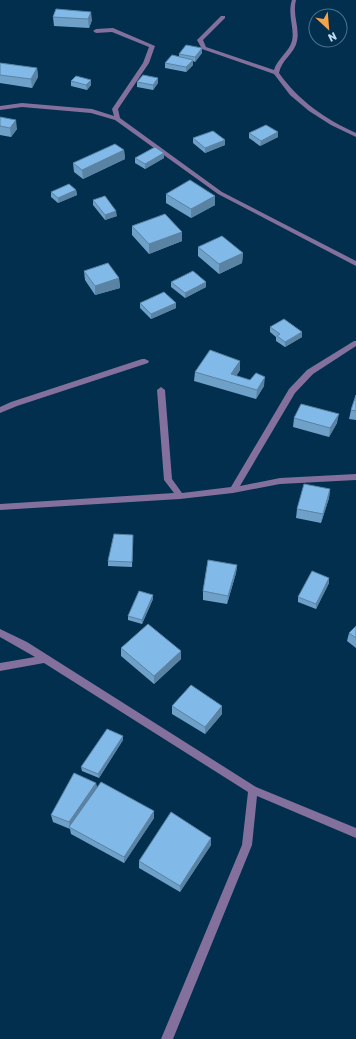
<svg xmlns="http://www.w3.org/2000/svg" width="356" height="1039" font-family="Rubik,sans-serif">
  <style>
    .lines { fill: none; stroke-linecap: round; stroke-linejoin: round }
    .street { fill: #83709d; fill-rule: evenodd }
    .wall { fill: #6fa0c8 }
    .shaded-wall { fill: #5a82a2 }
    .building { fill: #81bae8; stroke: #5a82a2 }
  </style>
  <rect width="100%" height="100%" fill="#012f4d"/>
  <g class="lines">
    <path class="street" d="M292 0H296C292 15 300 27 297 41 295 53 281 60 279 73 299 101 325 119 356 133V137L331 125 309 111 290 95 274 74 202 49 197 40 221 16H225V18L203 40 206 47 274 70C277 59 289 52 292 41 295 28 287 15 292 0Z
      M113 28 155 46 149 63 118 109 120 118 222 192 356 261V266L218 194 115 120 91 113 22 107 0 110V106L22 103 92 109 114 116 112 109 143 63 149 47 112 32 96 33 93 31 96 29Z
      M354 341H356V346L313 374 295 393 240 486 280 478 356 474V480L280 484 233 493 180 499 0 510V504L174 493 164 480 157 390 161 387 165 390 172 479 182 493 231 487 289 389 307 370Z
      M142 359H145L149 361 148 363 17 406 0 413V407L11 402Z
      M0 629 27 642 256 787 356 828V838L257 796 252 845 173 1039H161L242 845 248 792 44 663 0 671V663L35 657 0 637Z"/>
  </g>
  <path class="wall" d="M56 9 92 20 89 28 54 26 53 17Z
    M202 48V53L195 62 193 61V65L186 72 165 68V63L179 57V54Z
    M0 63 37 68 38 77 32 88 0 83Z
    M158 78V83L153 90 137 87V82Z
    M71 81 91 85 87 90 71 86Z
    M0 117 17 129 11 137 0 135Z
    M249 133 278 137 260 146 249 138Z
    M193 138 225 140V145L205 153 193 143Z
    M124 150 125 159 83 179 74 172 73 163Z
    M135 158H164L145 169 135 163Z
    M76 190 77 195 58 203 51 197V192Z
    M166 194 215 205 191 218 166 203Z
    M93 200 117 216 105 220 93 205Z
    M132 226 182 241 149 254 132 235Z
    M198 247 243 253 242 263 219 274 198 256Z
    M84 271 119 278 120 288 95 295 85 280Z
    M171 282H206V287L185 298 171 287Z
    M140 303H176V308L151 319 140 308Z
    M270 327 302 337 285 347 276 341V337L270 332Z
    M240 370 236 376 264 386 256 399 194 381 195 372Z
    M356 395V420L349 419 351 410Z
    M294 418 337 423 329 437 293 427Z
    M330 489 329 498 321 523 296 518 297 509Z
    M133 540 132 567 108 566V561Z
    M237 565 236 573 227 604 203 600V591Z
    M329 583 316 609 298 602V597Z
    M153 599 142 624 128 620V616Z
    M356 626V648L347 641 349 633Z
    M121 648 181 651V659L154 684 121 656Z
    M172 706 222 714 205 734 172 714Z
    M123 740 99 778 82 771 81 767Z
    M96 783 97 788 154 818 124 863 71 834 70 829 53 822 51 815Z
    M211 838V845L180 892 139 868V861Z"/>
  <path class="shaded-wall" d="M91 12 92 20 89 28 88 19Z
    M202 48V53L195 62V57Z
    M193 60V65L186 72V67Z
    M37 68 38 77 32 88 31 79Z
    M158 78V83L153 90V85Z
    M91 80V85L87 90 86 85Z
    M16 120 17 129 11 137 10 128Z
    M278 132V137L260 146 261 141Z
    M225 140V145L205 153V148Z
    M124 150 125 159 83 179 82 170Z
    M164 153V158L145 169V164Z
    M76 190 77 195 58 203V198Z
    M215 196V205L191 218V209Z
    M116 211 117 216 105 220V215Z
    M182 232V241L149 254V244Z
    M243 253 242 263 219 274V264Z
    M119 278 120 288 95 295V286Z
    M206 282V287L185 298V293Z
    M176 303V308L151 319V314Z
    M302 332V337L285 347V342Z
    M240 361V370L231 384V374Z
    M265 377 264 386 256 399 257 390Z
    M339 414 337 423 329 437 330 428Z
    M330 489 329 498 321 523 323 514Z
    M237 565 236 573 227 604 228 596Z
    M329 578V583L316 609V604Z
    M153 595V599L142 624V620Z
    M181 651V659L154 684V676Z
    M222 706V714L205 734V727Z
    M123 736V740L99 778 98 774Z
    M96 783 97 790 70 828 69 822Z
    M154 811V818L124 863V857Z
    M211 838V845L180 892V886Z"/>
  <path class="building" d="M56 9 91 12 88 19 53 17Z
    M186 45 202 48 195 57 179 54Z
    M172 55 193 60 186 67 165 63Z
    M0 63 37 68 31 79 0 75Z
    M143 75 158 78 153 85 137 82Z
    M76 76 91 80 86 85 71 81Z
    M0 117 16 120 10 128 0 126Z
    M266 125 278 132 261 141 249 133Z
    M213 131 225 140 205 148 193 138Z
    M115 144 124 150 82 170 73 163Z
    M155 147 164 153 145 164 135 158Z
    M190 180 215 196 191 209 166 194Z
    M69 184 76 190 58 198 51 192Z
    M105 196 116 211 105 215 93 200Z
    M165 214 182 232 149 244 132 226Z
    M222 236 243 253 219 264 198 247Z
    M108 263 119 278 95 286 84 271Z
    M193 271 206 282 185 293 171 282Z
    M164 292 176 303 151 314 140 303Z
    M284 319 302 332 285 342 277 336 280 334 270 327Z
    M210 350 240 361 231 374 250 380 256 373 265 377 257 390 195 372Z
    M356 395V411L351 410Z
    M301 404 339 414 330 428 294 418Z
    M304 484 330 489 323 514 297 509Z
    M114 534 133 535 132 562 108 561Z
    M208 560 237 565 228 596 203 591Z
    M312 571 329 578 316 604 298 597Z
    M139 591 153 595 142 620 128 616Z
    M148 624 181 651 154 676 121 648Z
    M356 626V638L349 633Z
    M191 685 222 706 205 727 172 706Z
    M107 729 123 736 98 774 81 767Z
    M74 773 96 783 69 822 51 815Z
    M101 782 154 811 124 857 69 827Z
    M171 812 211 838 180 886 139 861Z"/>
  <g transform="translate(328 28) rotate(154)"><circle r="19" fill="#012f4d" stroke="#4c738f"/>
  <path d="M0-3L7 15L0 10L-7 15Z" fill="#f7a149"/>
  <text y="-6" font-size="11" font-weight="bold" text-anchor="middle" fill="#bdd9f1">N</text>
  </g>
</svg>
